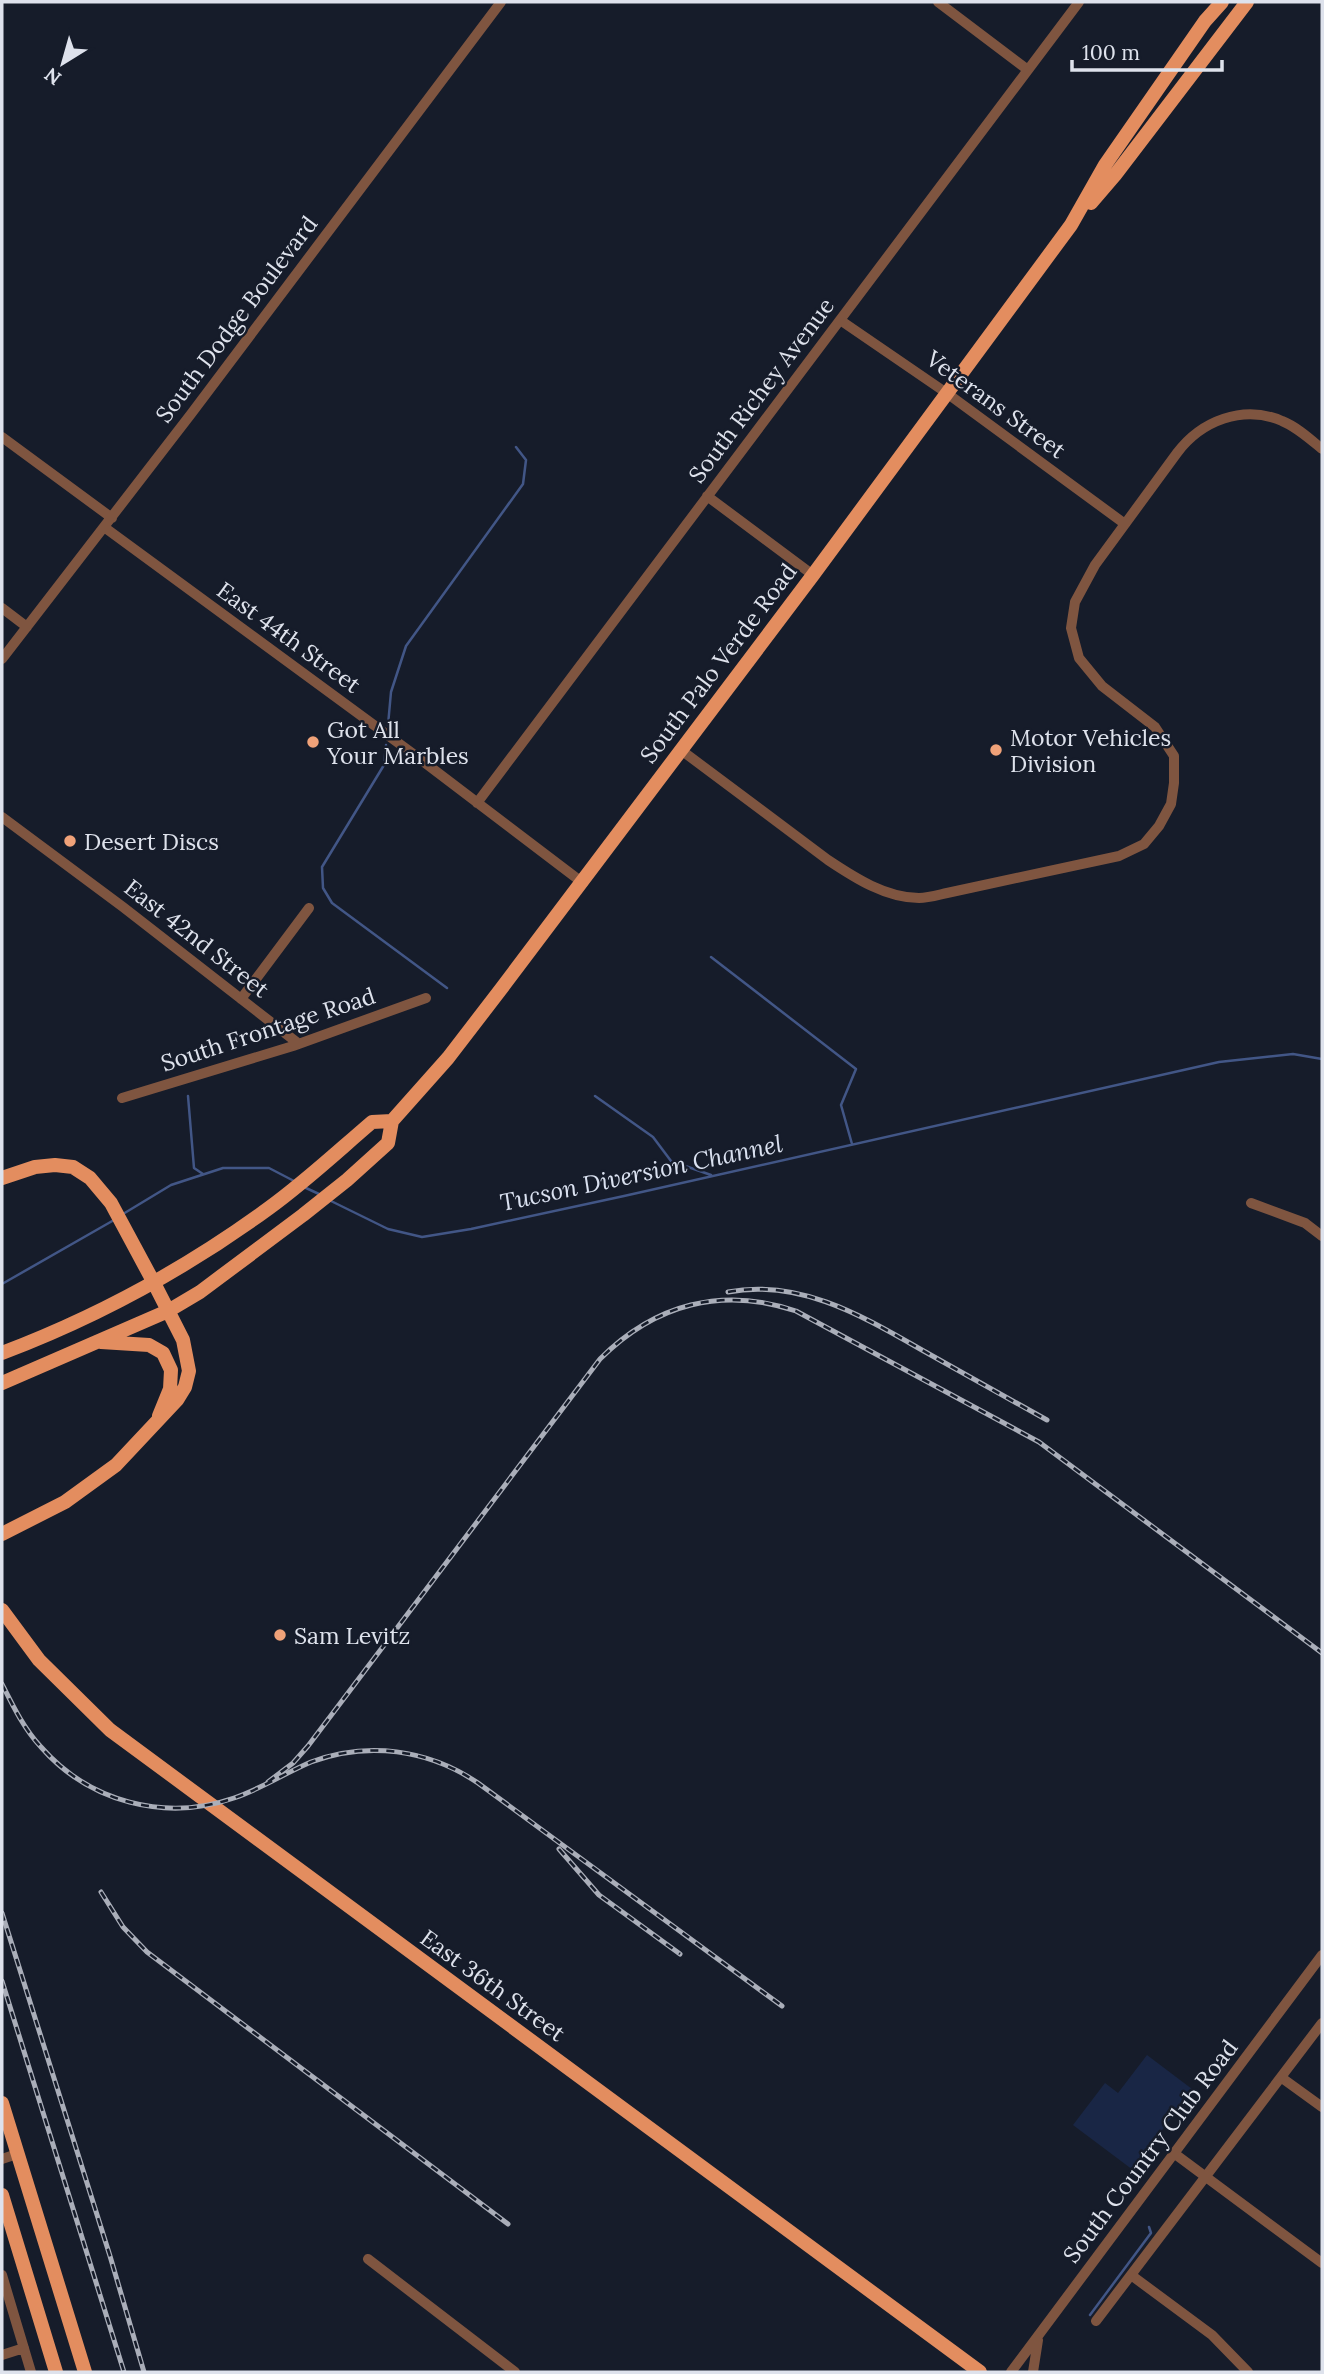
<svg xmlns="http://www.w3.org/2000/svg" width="1324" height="2374" font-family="Lora,serif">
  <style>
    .green { fill: #192645 }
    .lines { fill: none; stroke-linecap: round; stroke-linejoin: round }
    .stream { stroke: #425686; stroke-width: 2.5 }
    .minor { stroke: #7f5540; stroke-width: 10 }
    .major { stroke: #e38d5f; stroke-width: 14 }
    .rail-casing { stroke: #aaaeb9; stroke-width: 5 }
    .rail { stroke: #161c2a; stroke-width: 2.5; stroke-dasharray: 8; stroke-linecap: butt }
    .poi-dot { fill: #f0a279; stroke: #161c2a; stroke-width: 2.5 }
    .labels { text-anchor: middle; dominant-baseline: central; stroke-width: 5; stroke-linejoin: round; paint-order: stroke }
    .street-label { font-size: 23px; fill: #dee2ec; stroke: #161c2a }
    .poi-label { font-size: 23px; fill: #dee2ec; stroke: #161c2a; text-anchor: start }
    .water-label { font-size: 24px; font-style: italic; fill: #dae1f0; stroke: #161c2a }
  </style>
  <rect width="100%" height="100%" fill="#161c2a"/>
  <path class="green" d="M1147 2055 1192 2089 1133 2170 1073 2125 1105 2083 1118 2093Z"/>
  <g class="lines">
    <path class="stream" d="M388 725 391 692 406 646 523 484 526 460 516 447
      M386 745 384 765 322 867 323 888 332 903 447 988
      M711 957 856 1069 841 1105 852 1144
      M188 1096 194 1168 203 1174
      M595 1096 653 1137 671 1161 711 1175
      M306 1188 319 1194
      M331 1201 388 1229 422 1237 471 1229 624 1196 1219 1062 1293 1054 1322 1059
      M123 1214 171 1185 223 1168H269L294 1181
      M2 1284 114 1220
      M1090 2315 1151 2233 1149 2227"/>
    <path class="minor" d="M938 2 1028 70
      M840 320 948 394 1125 524
      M2 437 112 518
      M707 496 813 575
      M104 527 412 753 583 883
      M2 608 27 627
      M2 659 191 414 501 2
      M681 750 828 860C855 878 886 898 919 898 928 898 938 895 947 893L1119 856 1144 844 1159 826 1171 804 1174 783V756L1155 727 1102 686 1079 658 1071 628 1075 602 1095 565 1177 453C1201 421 1243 404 1282 421 1297 427 1310 439 1322 449
      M477 803 1079 2
      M2 817 123 907 299 1044
      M241 999 309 908
      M122 1098 293 1046 426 998
      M1251 1203 1305 1223 1322 1236
      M1282 2078 1322 2107
      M1175 2154 1322 2263
      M2 2159 17 2154
      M368 2259 515 2372
      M2 2275 31 2372
      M1131 2275 1212 2335 1248 2372
      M1096 2321 1322 2023
      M2 2355 24 2348
      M1011 2372 1322 1955
      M1033 2372 1038 2340"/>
    <path class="major" d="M1091 203 1115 175 1247 2
      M2 1178 35 1167 55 1165 73 1167 90 1178 111 1203 154 1283 183 1340 189 1371 185 1387 177 1400 116 1465 65 1502 2 1534
      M101 1342 149 1345 163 1353 171 1370 170 1389 159 1416
      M2 1353C97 1317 187 1268 269 1208 305 1182 338 1151 372 1122L392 1121
      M2 1383 168 1311 200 1292 303 1215 347 1180 388 1143 392 1121 448 1058 501 989 813 575 1071 225 1105 165 1205 21 1222 2
      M2 1610 39 1660 110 1730 980 2372
      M2 2103 85 2372
      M2 2195 56 2372"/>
    <g class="rail-casing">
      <path id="rail" d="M728 1292C803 1278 867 1319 929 1354 968 1376 1007 1398 1047 1420
        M2 1684C13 1706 24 1729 41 1747 89 1802 165 1822 234 1798 261 1789 285 1773 311 1762 367 1741 428 1749 478 1783L782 2006
        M268 1782 293 1763 308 1746 600 1359C655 1304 722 1286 796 1311L1039 1442 1322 1653
        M559 1849 599 1895 680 1954
        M101 1892 123 1927 147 1952 508 2224
        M2 1913 110 2256 144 2372
        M2 1981 124 2372"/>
    </g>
    <use href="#rail" class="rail"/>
  </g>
  <g class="poi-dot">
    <circle cx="313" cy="742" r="7"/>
    <circle cx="996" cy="750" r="7"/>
    <circle cx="70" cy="841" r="7"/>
    <circle cx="280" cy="1635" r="7"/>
  </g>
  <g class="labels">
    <g class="street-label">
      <text transform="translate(236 319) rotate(-53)">South Dodge Boulevard</text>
      <text transform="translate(761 390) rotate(-53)">South Richey Avenue</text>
      <text transform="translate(996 404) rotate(36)">Veterans Street</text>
      <text transform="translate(289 637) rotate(36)">East 44th Street</text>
      <text transform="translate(718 663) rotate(-53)">South Palo Verde Road</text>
      <text transform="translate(197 938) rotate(38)">East 42nd Street</text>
      <text transform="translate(268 1029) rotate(-18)">South Frontage Road</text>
      <text transform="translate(493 1985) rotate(36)">East 36th Street</text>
      <text transform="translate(1150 2151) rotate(-53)">South Country Club Road</text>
    </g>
    <g class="poi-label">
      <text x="327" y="729">Got All<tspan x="327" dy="26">Your Marbles</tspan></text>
      <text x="1010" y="737">Motor Vehicles<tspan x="1010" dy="26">Division</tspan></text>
      <text x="84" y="841">Desert Discs</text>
      <text x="294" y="1635">Sam Levitz</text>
    </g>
    <g class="water-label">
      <text transform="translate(641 1173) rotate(-12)">Tucson Diversion Channel</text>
    </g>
  </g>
  <rect width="1324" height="2374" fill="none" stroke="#dee2ec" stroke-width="7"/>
  <g transform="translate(63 63) rotate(217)" stroke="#161c2a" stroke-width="5" paint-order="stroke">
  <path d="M0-5L12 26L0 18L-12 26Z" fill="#dee2ec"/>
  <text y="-10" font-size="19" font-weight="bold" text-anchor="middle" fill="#dee2ec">N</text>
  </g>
  <path d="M1072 60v10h150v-10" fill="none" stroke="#dee2ec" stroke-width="3.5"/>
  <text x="1082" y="60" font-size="21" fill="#dee2ec" stroke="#161c2a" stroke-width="5" paint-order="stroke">100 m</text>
</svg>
